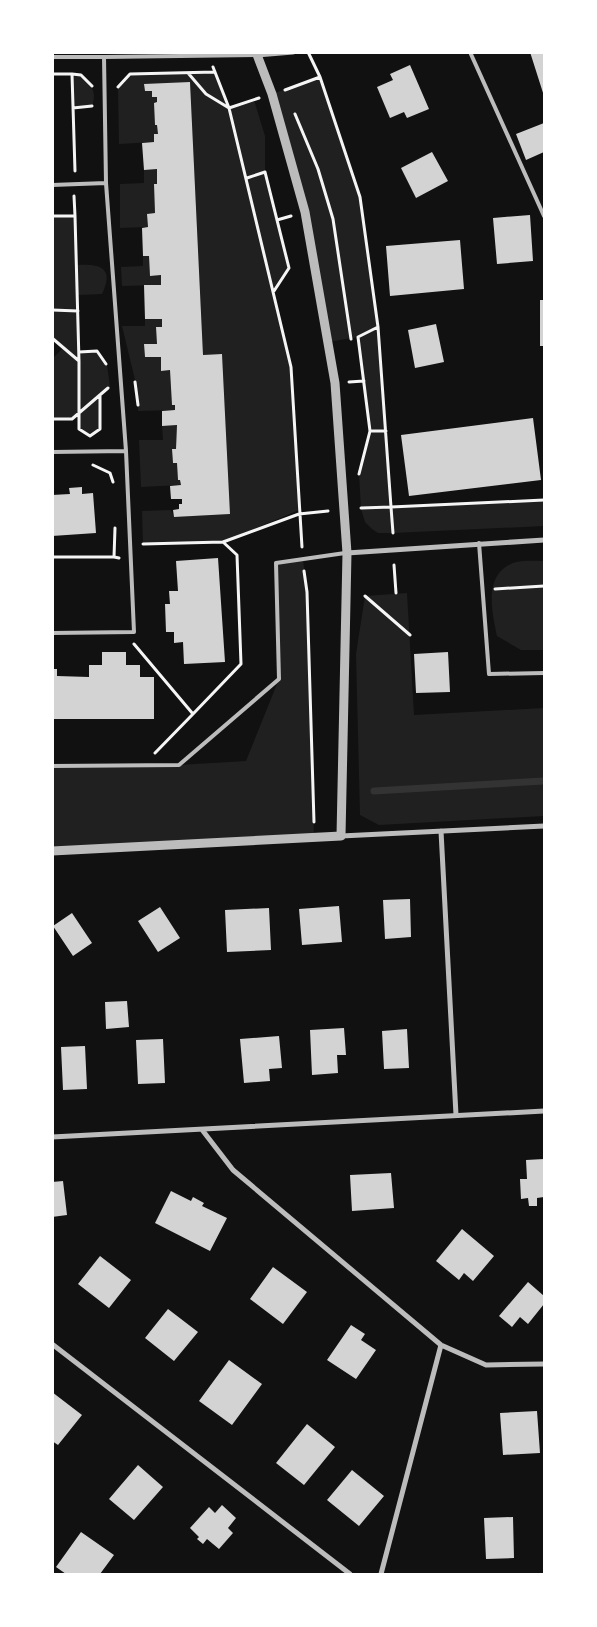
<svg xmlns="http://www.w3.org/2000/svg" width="597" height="1627" font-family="Rubik,sans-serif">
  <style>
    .green { fill: #202020 }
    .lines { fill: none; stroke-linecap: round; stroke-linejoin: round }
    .stream { stroke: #333; stroke-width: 7 }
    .building { fill: #d3d3d3 }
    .path { stroke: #f5f5f5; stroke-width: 3 }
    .service { stroke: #bcbcbc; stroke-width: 4 }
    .minor { stroke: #bcbcbc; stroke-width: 5 }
    .tertiary { stroke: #bcbcbc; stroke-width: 9 }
  </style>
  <rect width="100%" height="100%" fill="#111"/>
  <path class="green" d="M215 72 229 108 254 100 265 136V172L289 268 274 291 291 367 299 510 223 542 143 544 142 511 171 510 174 517 230 514 222 354 203 355 190 82 144 85 145 91H152L153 97H157V102L154 103 155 125H157L158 134H154V142L119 144 118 86 130 74Z
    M72 74 81 75C92 85 97 92 92 107L73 108Z
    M320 77 360 197 378 327 391 506 544 500V526L393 533H378L372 529 365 522 361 509 359 473 370 431 358 337 328 342 305 213 272 94Z
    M157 169V184H154L155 213 147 214 148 227 120 228V184L144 183V170Z
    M53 216H75L77 265C99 264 115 267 102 294L78 295 79 352 97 351 107 365 110 387 100 395V429L90 436 79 429V414L72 419H53V358L63 348 53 338Z
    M143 256H149L150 276 161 275V285L122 286 121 267 143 266Z
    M145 319H162V327L156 328 157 344H144L145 357H161V371L170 370 172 405H175V410L138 411 137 388 122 326H145Z
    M177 425 176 449H172L173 463H177L178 480H180L181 485 141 487 139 440H163L162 426Z
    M303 560 307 592 314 838 53 851V766L179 765 246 761 279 679 276 563Z
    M544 561V650H521L497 636C492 612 483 575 513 563 522 560 535 561 544 561Z
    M407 593 414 715 544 708V816L379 825 360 815 356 654 365 596Z"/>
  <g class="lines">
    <path class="stream" d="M374 791 544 781"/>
  </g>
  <path class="building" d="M530 52H544V96Z
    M410 65 429 109 407 118 404 112 390 118 377 87 393 80 390 74Z
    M190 82 203 355 222 354 230 514 174 517 173 510 179 509V504H182V499H171L170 486 181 485 180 480H178L177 463H173L172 449H176L177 425 162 426V411L175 410V405H172L170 370 161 371V357H145L144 344H157L156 327H162V319H145L144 285H161V275L150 276 149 256H143L142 228 148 227 147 214 155 213 154 184H157V169L144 170 142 143 154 142V134H158L157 125H155L154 103 157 102V97H152V91H145L144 84Z
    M544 123V152L526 160 516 134Z
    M432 152 448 181 416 198 401 168Z
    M530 215 533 261 497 264 493 218Z
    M460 240 464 289 390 296 386 246Z
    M540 300H544V346H540Z
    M436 324 444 362 415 368 408 330Z
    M533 418 541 480 409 496 401 435Z
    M82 487V494L93 493 96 533 52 536V495L70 494 69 488Z
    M218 558 225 662 184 664 183 642 174 643V632H166L165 604H170L169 591H178L176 561Z
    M102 652H126V665H140V677H154V719H52V669H57V676L89 677V665H102Z
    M448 652 450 692 416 693 414 654Z
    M410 899 411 937 385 939 383 900Z
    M339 906 342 942 302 945 299 909Z
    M160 907 180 938 158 952 138 921Z
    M269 908 271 950 227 952 225 910Z
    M72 913 92 943 73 956 53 926Z
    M127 1001 129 1027 106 1029 105 1002Z
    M344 1028 346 1055H337L338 1073 312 1075 310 1030Z
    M407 1029 409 1068 384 1069 382 1031Z
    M279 1036 282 1068 269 1069 270 1081 244 1083 240 1039Z
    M163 1039 165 1083 138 1084 136 1040Z
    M85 1046 87 1089 63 1090 61 1047Z
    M544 1159V1197L537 1198V1206H529L528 1198 521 1199 520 1179H527L526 1160Z
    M391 1173 394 1208 352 1211 350 1175Z
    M63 1181 67 1215 52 1217V1182Z
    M171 1191 191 1201 193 1197 204 1203 202 1206 227 1218 210 1251 155 1223Z
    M462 1229 494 1256 473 1281 464 1273 459 1280 436 1261Z
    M100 1256 131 1280 109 1308 78 1284Z
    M273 1267 307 1292 283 1324 250 1299Z
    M528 1282 544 1296V1304L528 1324 520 1317 512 1327 499 1316Z
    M168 1309 198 1332 174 1361 145 1338Z
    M351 1325 365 1334 361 1340 376 1350 356 1379 327 1360Z
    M229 1360 262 1384 232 1425 199 1401Z
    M52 1392 82 1415 58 1445 52 1441Z
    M537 1411 540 1453 503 1455 500 1413Z
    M307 1424 335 1447 304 1485 276 1463Z
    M138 1465 163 1487 134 1520 109 1499Z
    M352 1470 384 1496 359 1526 327 1500Z
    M222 1505 236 1518 228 1528 233 1533 219 1549 207 1539 203 1544 197 1539 199 1537 190 1528 209 1507 215 1513Z
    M513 1517 514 1558 486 1559 484 1518Z
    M81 1532 114 1555 100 1574H66L56 1567Z"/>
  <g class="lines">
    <path class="path" d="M308 52 320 77 360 197 378 327 391 507 544 500
      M213 67 229 108 291 367 302 547
      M188 73 206 94 229 108 259 98
      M52 74H72L75 171
      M72 74 81 75 92 86
      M118 87 130 74 215 72
      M285 90 320 77
      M73 108 92 106
      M295 114 318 169 333 219 351 339
      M247 178 265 172 289 268 274 291
      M74 196 75 216
      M52 216H75L79 361 52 338
      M277 220 291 216
      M52 310 78 311
      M79 352 97 351 106 364
      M79 361V429L90 436 100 429V395
      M135 382 138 405
      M349 382 364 381
      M52 419H72L108 388
      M370 431H386
      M93 465 110 473 113 482
      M359 474 370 431 358 337 378 327
      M361 508 391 507 393 533
      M115 528 114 557 119 558
      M223 542 299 514 328 511
      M143 544 223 542 237 555 241 664 193 714
      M52 557H114
      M394 565 396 593
      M304 571 307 592 314 822
      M495 589 544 586
      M365 596 410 635
      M134 644 193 714 155 753"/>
    <path class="service" d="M470 52 544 216
      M52 57H104
      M52 185 106 183
      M52 452 126 451
      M479 543 489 674 544 673
      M52 633 134 632 126 451 106 183 104 57 257 55
      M52 766 179 765 279 679 276 563 345 553"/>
    <path class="minor" d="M257 55 293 52
      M347 553 544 540
      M441 831 456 1115
      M341 836 544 826
      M203 1131 233 1170 441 1345 486 1365 544 1364
      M52 1137 544 1111
      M52 1344 350 1574
      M381 1574 441 1345"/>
    <path class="tertiary" d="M52 851 341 836 347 553 335 383 305 212 272 94 256 52"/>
  </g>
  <rect width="597" height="1627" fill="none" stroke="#ffffff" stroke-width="108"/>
</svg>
